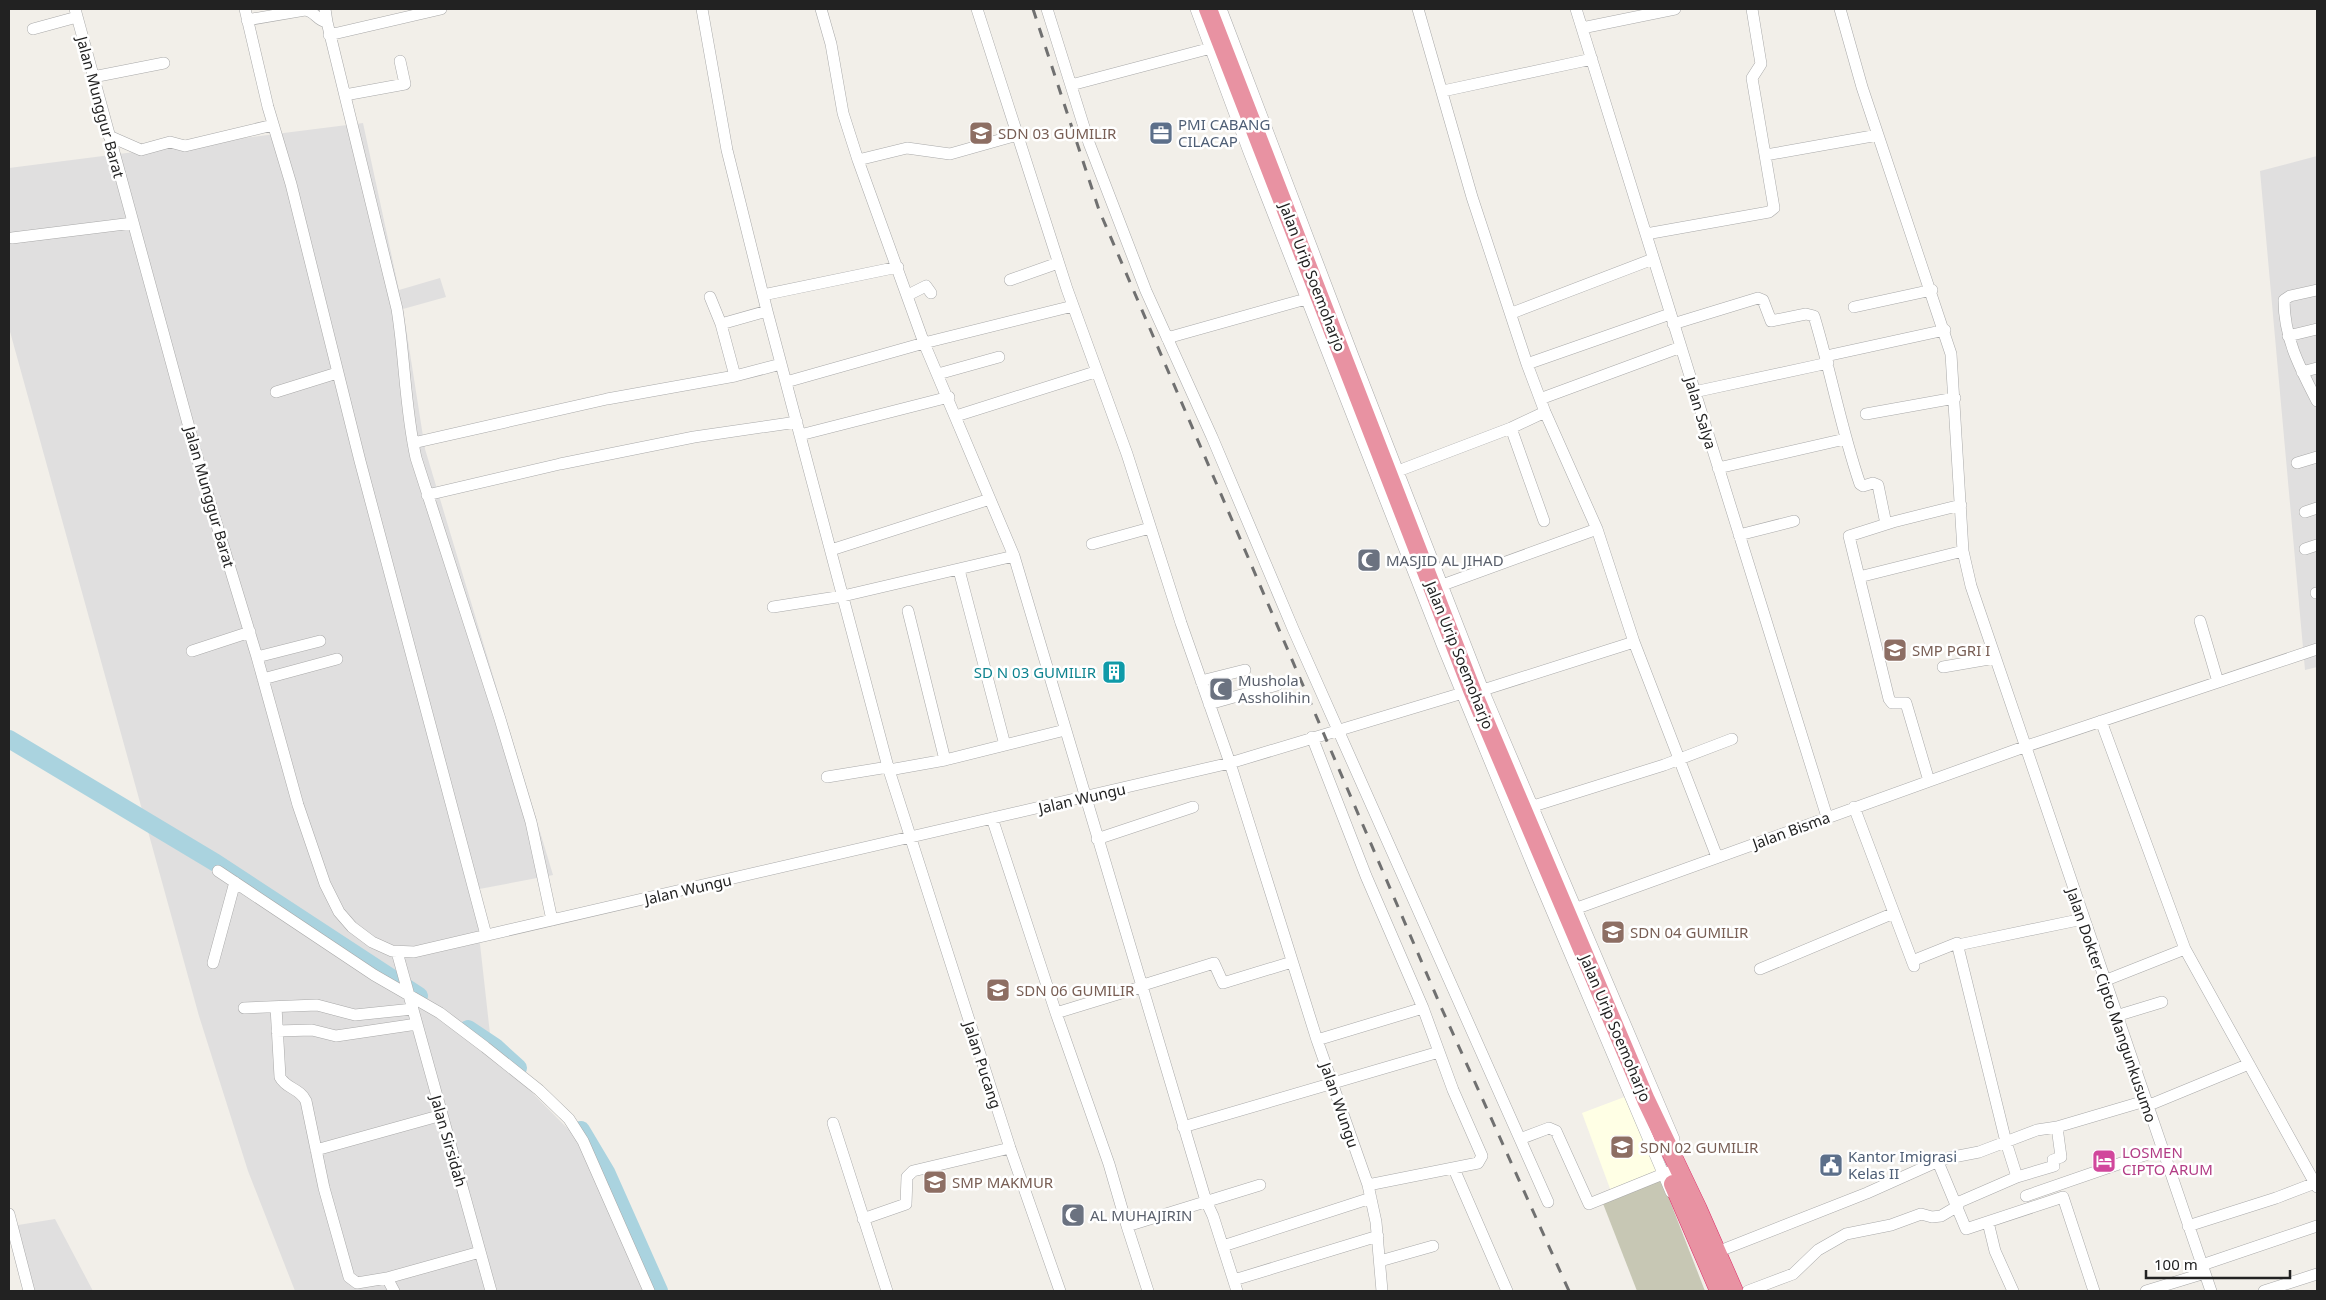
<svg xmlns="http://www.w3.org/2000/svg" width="2326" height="1300" font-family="'Noto Sans',sans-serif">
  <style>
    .residential { fill: #e0dfdf }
    .education { fill: #ffffe5 }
    .construction { fill: #c7c7b4 }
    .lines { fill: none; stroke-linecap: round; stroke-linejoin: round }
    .river { stroke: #aad3df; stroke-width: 18 }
    .minor-casing { stroke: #a9a9a9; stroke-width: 12 }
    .highway-casing { stroke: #dc2a67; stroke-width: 19 }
    .minor { stroke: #fff; stroke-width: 11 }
    .highway { stroke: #e892a2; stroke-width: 18 }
    .rail { stroke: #707070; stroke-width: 3; stroke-dasharray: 10 10; stroke-linecap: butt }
    .labels { text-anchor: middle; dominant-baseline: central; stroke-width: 5; stroke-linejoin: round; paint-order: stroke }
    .street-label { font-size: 15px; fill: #222; stroke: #fff }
    .service-label { font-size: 15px; fill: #4e5e75; stroke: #fff; text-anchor: start }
    .education-label { font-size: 15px; fill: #785e54; stroke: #fff; text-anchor: start }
    .worship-label { font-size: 15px; fill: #5b616d; stroke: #fff; text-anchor: start }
    .culture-label { font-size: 15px; fill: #0d838f; stroke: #fff; text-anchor: end }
    .hotel-label { font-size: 15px; fill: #b23c85; stroke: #fff; text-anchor: start }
  </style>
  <rect width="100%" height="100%" fill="#f2efe9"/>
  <path class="residential" d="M363 123 399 290 440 278 446 297 403 309 425 449 553 875 474 890 492 1052 580 1141 644 1291H295L248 1171 199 1016 9 328V168Z
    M2317 156V667L2305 670 2260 171Z
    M55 1219 93 1291H33L12 1226Z"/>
  <path class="education" d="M1627 1096 1662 1173 1612 1194 1582 1113Z"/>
  <path class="construction" d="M1661 1178 1705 1291H1637L1602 1201Z"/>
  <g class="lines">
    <path class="river" d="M9 739 216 863 419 996
      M468 1029 495 1047 518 1068
      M581 1130 606 1172 659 1291"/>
    <g class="minor-casing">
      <path id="minor" d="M75 9 205 486 257 657 298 805 325 884 339 912 352 927 372 942 392 951 414 952 1230 763 1466 692
        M245 9 268 107 291 184 360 461 486 935
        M325 9 327 22
        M702 9 727 150 767 311 888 767 1010 1148 1060 1291
        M977 9 1067 289 1127 454 1181 623 1230 763 1317 1040 1368 1185 1376 1222 1382 1291
        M1047 9 1089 143 1146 291 1212 437 1294 631 1548 1202
        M1196 9 1249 152 1443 647 1537 876 1671 1192
        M1221 9 1353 356 1483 690 1674 1139
        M1418 9 1472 197 1527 364 1545 412 1597 529 1634 642 1717 857
        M1576 9 1827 817
        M1840 9 1862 87 1951 354 1963 551 1971 586 2211 1291
        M247 20 305 10C315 11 317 21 327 22L397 309C405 359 405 409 416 458L500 719 531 822 552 920
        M1582 28 1675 9
        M33 29 77 17
        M329 35 441 9
        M93 77 164 63
        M1071 85 1215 47
        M1443 91 1592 59
        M345 95 405 84 400 61
        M109 136 141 150 170 142 185 146 273 125
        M1766 155 1878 135
        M858 160 907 148 950 154 1017 135
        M1646 234 1769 212 1774 208 1752 78 1761 64 1752 9
        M12 238 133 223
        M1010 280 1058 263
        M2317 290 2290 296 2284 300C2284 338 2300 368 2317 401
        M763 295 898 267
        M908 295 926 286 931 293
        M1854 307 1932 290
        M1512 313 1653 259
        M721 324 767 311
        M1673 324 1758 298 1763 300 1771 321 1806 314 1814 316C1831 372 1841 429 1860 484L1863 486 1873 483 1878 485 1886 524
        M2288 336 2317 329
        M1167 338 1313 297
        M1826 356 1945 330
        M1527 364 1670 314
        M2302 372 2317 368
        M938 374 999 357
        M735 376 781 364
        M786 382 924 343 1073 306
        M276 392 337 373
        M1694 392 1828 363
        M1540 399 1681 347
        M1866 414 1955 398
        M956 416 1095 372
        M1511 428 1544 521
        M800 435 949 397
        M413 443 607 399 735 376 721 324 710 297
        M2297 463 2317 457
        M1718 468 1845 439
        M1390 471H1398L1511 428 1545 412
        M427 495 560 464 694 437 797 422
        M2305 512 2317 508
        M1739 535 1794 521
        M1092 544 1150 528
        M2305 549 2317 545
        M831 550 990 499
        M1014 556 1206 1201 1213 1216 1237 1291
        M959 570 1005 745
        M1859 577 1963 551
        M1437 587 1597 529
        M2316 593H2317
        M773 607 843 596 1014 556 924 343 858 160 843 113 831 44 821 9
        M908 611 945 760
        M2200 621 2218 682
        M192 651 250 632
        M257 657 320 641
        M1943 667 1995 658
        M263 679 337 659
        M1201 681 1245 670
        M1476 690H1483L1634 642
        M1209 704 1277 685
        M2101 721 2185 949 2317 1187
        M1312 737 1366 876 1423 1008 1453 1090 1482 1156 1478 1163 1368 1185
        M889 770 945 760 1065 730
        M827 777 888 767
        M1929 781 1906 703H1892L1889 699 1849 536 1893 522 1961 505
        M1854 807 1914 966
        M1527 808 1664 765 1732 739
        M992 818 1056 1013 1109 1164 1127 1226 1148 1291
        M1097 839 1193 807
        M218 871 374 975 440 1013 485 1047 539 1090 569 1119 583 1141 649 1291
        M1569 911 2024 747 2317 649
        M1958 945 2083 919
        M397 952 491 1291
        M1912 961 1957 943 2006 1142 2017 1177
        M213 963 235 882
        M1760 969 1894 913
        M2104 981 2185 949
        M1140 986 1214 963 1223 983 1292 962
        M276 1007 280 1077C286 1089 300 1088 306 1101L324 1188 349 1277 357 1283 387 1278 394 1291
        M244 1008 317 1005 355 1015 413 1009
        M1056 1013 1141 987
        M2116 1016 2162 1002
        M277 1031 312 1030 336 1036 417 1024
        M1317 1040 1423 1008
        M2147 1106 2249 1064
        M833 1123 887 1291
        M1183 1127 1439 1052
        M1520 1139 1549 1128 1556 1131 1589 1204 1668 1172
        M316 1150 442 1115
        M1938 1162 1966 1229 2063 1197 2094 1291
        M1454 1169 1507 1291
        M2026 1196 2162 1149
        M1957 1203 2017 1177 2054 1166 2053 1160 2061 1157 2057 1127 2145 1101
        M9 1214 29 1291
        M863 1219 906 1204 907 1177 913 1171 1010 1148
        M1988 1222 1995 1251 2013 1291
        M1127 1226 1260 1185
        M2188 1226 2276 1198 2315 1183
        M1223 1246 1371 1198
        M1717 1252 1867 1193 1943 1159 1979 1152 2037 1130 2057 1127
        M1380 1261 1433 1246
        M2202 1265 2317 1226
        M387 1278 480 1252
        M1234 1280 1378 1236
        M1748 1291 1793 1274 1818 1250 1846 1234 1891 1225 1921 1214 1932 1217 1941 1216 1958 1206
        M2146 1291 2205 1273
        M2264 1291 2317 1274"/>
    </g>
    <g class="highway-casing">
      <path id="highway" d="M1208 9 1472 690 1646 1100 1698 1209 1734 1291
        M1673 1184 1719 1291"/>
    </g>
    <use href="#minor" class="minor"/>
    <use href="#highway" class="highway"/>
    <path class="rail" d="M1033 9 1099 210 1441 1007 1569 1291"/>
  </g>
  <defs>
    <g id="school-square" transform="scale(1.25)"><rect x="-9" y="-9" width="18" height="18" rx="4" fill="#8d6e63" stroke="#fff"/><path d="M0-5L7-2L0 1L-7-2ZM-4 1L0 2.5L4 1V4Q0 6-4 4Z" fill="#fff"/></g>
    <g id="office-square" transform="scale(1.25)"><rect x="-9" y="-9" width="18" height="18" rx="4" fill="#5c6f8a" stroke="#fff"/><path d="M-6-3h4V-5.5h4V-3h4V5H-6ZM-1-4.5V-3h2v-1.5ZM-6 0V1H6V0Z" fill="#fff"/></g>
    <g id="mosque-square" transform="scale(1.25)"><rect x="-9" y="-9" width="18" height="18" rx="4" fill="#6b7280" stroke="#fff"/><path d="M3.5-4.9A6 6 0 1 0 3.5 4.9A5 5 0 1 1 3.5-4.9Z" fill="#fff"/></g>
    <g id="building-square" transform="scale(1.25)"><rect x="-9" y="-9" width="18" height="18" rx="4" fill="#0f9aa8" stroke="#fff"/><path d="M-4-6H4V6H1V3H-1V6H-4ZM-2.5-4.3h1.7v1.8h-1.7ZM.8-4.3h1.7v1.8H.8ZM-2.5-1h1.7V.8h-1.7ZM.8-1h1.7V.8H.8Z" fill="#fff"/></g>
    <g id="hotel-square" transform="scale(1.25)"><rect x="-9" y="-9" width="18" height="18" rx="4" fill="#d1479c" stroke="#fff"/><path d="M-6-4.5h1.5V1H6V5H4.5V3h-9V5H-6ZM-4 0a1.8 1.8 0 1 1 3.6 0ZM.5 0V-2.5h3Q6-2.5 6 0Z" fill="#fff"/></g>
    <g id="civic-square" transform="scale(1.25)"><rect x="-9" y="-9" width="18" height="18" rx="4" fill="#5c6f8a" stroke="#fff"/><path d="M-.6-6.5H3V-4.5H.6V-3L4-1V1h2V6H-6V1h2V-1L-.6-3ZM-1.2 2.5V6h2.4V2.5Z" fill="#fff"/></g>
  </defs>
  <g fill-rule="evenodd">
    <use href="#school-square" x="981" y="133"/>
    <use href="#office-square" x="1161" y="133"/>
    <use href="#mosque-square" x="1369" y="560"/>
    <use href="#school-square" x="1895" y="650"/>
    <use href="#building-square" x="1114" y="672"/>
    <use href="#mosque-square" x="1221" y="689"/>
    <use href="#school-square" x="1613" y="932"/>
    <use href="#school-square" x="998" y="990"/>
    <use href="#school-square" x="1622" y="1147"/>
    <use href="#hotel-square" x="2104" y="1161"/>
    <use href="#civic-square" x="1831" y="1165"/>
    <use href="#school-square" x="935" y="1182"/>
    <use href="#mosque-square" x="1073" y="1215"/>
  </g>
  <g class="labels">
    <g class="street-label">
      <text transform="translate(101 107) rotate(75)">Jalan Munggur Barat</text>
      <text transform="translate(1313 277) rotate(69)">Jalan Urip Soemoharjo</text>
      <text transform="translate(1701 413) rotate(73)">Jalan Salya</text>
      <text transform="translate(210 497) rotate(74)">Jalan Munggur Barat</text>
      <text transform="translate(1460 655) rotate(68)">Jalan Urip Soemoharjo</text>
      <text transform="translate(1082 798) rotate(-13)">Jalan Wungu</text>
      <text transform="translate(1791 830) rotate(-20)">Jalan Bisma</text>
      <text transform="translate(688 889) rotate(-13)">Jalan Wungu</text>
      <text transform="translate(2112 1005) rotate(71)">Jalan Dokter Cipto Mangunkusumo</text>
      <text transform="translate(1616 1028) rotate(67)">Jalan Urip Soemoharjo</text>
      <text transform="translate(983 1065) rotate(72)">Jalan Pucang</text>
      <text transform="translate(1340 1105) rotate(71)">Jalan Wungu</text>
      <text transform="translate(449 1141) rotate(74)">Jalan Sirsidah</text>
    </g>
    <g class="service-label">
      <text x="1178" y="124">PMI CABANG<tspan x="1178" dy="17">CILACAP</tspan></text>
      <text x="1848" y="1156">Kantor Imigrasi<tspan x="1848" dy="17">Kelas II</tspan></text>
    </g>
    <g class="education-label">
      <text x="998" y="133">SDN 03 GUMILIR</text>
      <text x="1912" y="650">SMP PGRI I</text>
      <text x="1630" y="932">SDN 04 GUMILIR</text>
      <text x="1016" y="990">SDN 06 GUMILIR</text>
      <text x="1640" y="1147">SDN 02 GUMILIR</text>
      <text x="952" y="1182">SMP MAKMUR</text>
    </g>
    <g class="worship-label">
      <text x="1386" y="560">MASJID AL JIHAD</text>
      <text x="1238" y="680">Mushola<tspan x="1238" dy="17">Assholihin</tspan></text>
      <text x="1090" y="1215">AL MUHAJIRIN</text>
    </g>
    <g class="culture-label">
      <text x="1096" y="672">SD N 03 GUMILIR</text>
    </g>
    <g class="hotel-label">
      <text x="2122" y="1152">LOSMEN<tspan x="2122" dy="17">CIPTO ARUM</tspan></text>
    </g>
  </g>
  <rect width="2326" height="1300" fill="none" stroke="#222222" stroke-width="20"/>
  <path d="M2146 1270v8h144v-8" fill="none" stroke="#222222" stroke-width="2.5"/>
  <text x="2154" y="1270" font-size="15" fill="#222222" stroke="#ffffff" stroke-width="4" paint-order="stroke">100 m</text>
</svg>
